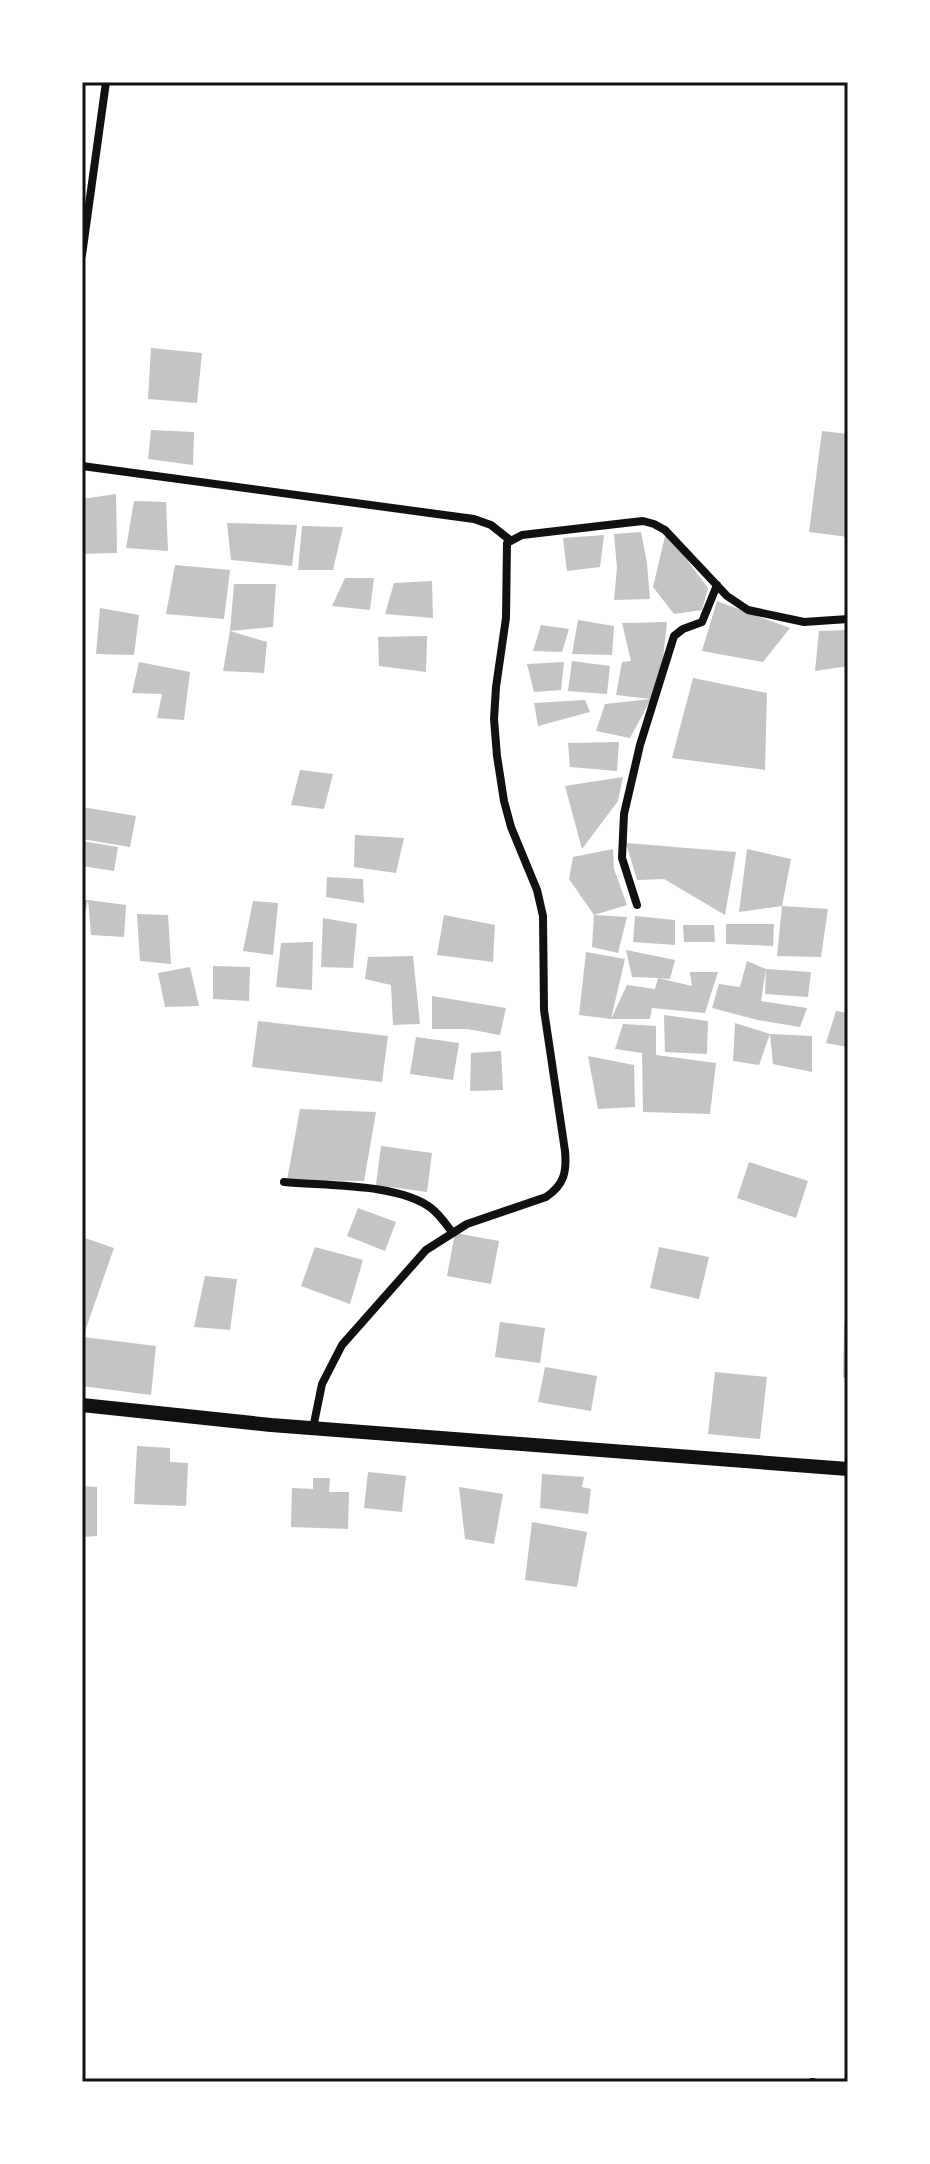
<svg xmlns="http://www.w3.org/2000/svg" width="930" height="2164" font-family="'Zilla Slab',serif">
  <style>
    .building { fill: #c4c4c4 }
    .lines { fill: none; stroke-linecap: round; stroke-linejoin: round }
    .minor { stroke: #111; stroke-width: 8 }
    .tertiary { stroke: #111; stroke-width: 14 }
    .neatline { fill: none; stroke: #111; stroke-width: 3 }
  </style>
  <rect width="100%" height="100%" fill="#fff"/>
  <path class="building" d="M151 348 202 353 197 403 148 399Z
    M151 430 194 432 193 465 148 459Z
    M822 431 848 434V537L809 532Z
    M116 494 117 553 82 554V499Z
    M134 501 166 502 168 551 126 548Z
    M227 523 297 525 292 566 231 560Z
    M302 526 343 527 333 570H298Z
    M641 532 647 563 650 599 614 600 617 568 614 534Z
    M666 532 708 588 702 610 674 614 653 587Z
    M604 535 600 567 567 571 563 538Z
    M175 565 230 570 224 619 166 614Z
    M345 578H374L370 610 332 606Z
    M432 581 433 618 385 614 394 583Z
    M234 584H276L273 627 230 631Z
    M717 601 790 628 763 662 702 651Z
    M100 608 139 615 134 655 96 654Z
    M578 620 614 626 612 655 572 654Z
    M667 622 663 659 651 699 616 695 622 662 631 661 622 623Z
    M541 625 569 629 562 652 533 651Z
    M848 630V666L815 671 819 631Z
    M230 631 267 642 264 673 223 671Z
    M427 636 426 672 379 666 378 637Z
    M572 661 610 666 607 694 568 691Z
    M139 662 190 672 184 720 157 718 162 694 132 693Z
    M564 662 561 690 534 692 527 664Z
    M693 678 767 693 765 770 672 758Z
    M651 699 630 738 596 731 605 704Z
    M585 700 590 712 538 726 534 703Z
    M619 742 617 771 570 767 568 743Z
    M300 770 333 774 324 809 291 805Z
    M623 777 618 801 582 849 565 786Z
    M82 807 136 816 130 847 82 839Z
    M355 835 404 838 396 873 354 867Z
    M82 841 118 847 114 871 82 866Z
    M626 843 736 852 725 915 664 879 637 880Z
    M613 849 614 869 627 905 594 915 569 879 573 857Z
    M747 849 791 859 782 906 739 912Z
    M327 877 363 879 364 903 326 897Z
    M82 900H88L126 905 124 937 91 935 88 900 83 922Z
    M253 901 278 903 273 955 243 951Z
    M782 906 828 909 821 957 777 956Z
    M137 914 168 915 171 964 140 961Z
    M444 915 495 925 493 962 437 955Z
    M594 915 627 917 618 953 592 947Z
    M635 916 675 920V945L633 942Z
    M323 918 357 924 353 968 321 967Z
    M726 924H774L773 946 726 944Z
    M683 925H714L715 942H684Z
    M313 942 312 990 276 987 281 943Z
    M626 950 675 960 670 979 658 978 692 986 690 972H718L705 1013 652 1008 650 1019H611L627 985 655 989 658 978 632 977Z
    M586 952 625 959 611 1019 579 1015Z
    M413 956 420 1024 393 1025 391 985 365 979 368 957Z
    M747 961 766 969 811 972 808 997 765 994 766 969 761 1001 807 1008 800 1027 758 1020 712 1008 719 984 740 987Z
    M213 966 250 967 249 1001 213 999Z
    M190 967 199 1006 165 1007 158 973Z
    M432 996 506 1008 500 1035 467 1029H432Z
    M836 1011 848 1013V1047L826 1043Z
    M664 1015 708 1021 707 1054 665 1052Z
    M258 1021 388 1036 382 1082 252 1067Z
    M735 1023 770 1034 759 1065 733 1061Z
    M623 1024 656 1026V1055L716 1063 710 1114 643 1112 642 1053 615 1049Z
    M770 1034 812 1036V1072L773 1064Z
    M416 1037 459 1043 453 1080 410 1074Z
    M501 1051 503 1090 470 1091 471 1053Z
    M588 1056 634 1065 635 1107 598 1109Z
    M300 1109 376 1112 364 1181 287 1180Z
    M381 1146 432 1153 427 1192 376 1185Z
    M749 1162 808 1181 796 1218 737 1198Z
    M358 1208 396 1222 385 1251 347 1236Z
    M455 1233 499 1241 491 1284 447 1276Z
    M82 1237 114 1248 83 1337 156 1346 151 1395 82 1386Z
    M315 1247 363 1260 350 1304 301 1286Z
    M659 1247 709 1257 699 1299 650 1288Z
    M205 1276 237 1279 230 1330 194 1327Z
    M500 1322 545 1328 540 1363 495 1357Z
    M844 1326 848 1327V1378H843Z
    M545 1367 597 1376 591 1411 538 1402Z
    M715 1372 767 1377 760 1439 708 1434Z
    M137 1446 170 1448V1462L188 1463 186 1506 134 1504Z
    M368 1472 406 1476 402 1512 364 1508Z
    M542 1474 584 1477 582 1487 591 1489 588 1514 540 1508Z
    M313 1478H330L329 1492H349L348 1529 291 1527 292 1488 313 1489Z
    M82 1486 97 1487V1536L82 1537Z
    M459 1487 503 1494 494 1544 465 1539Z
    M532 1522 587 1532 577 1587 525 1580Z"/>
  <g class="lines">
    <path class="minor" d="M82 255 106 82
      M82 466 474 519 491 525 510 540
      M637 905 622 858 624 814 640 745 674 636 683 629 702 622 717 585
      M284 1182C325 1186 398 1183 431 1208 439 1214 446 1224 452 1232
      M313 1428 322 1384 342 1345 426 1250 467 1224 546 1197C564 1185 567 1172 565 1151L544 1010 543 916 537 890 511 827 504 801 497 756 494 719 496 687 506 618 507 543 522 535 625 523 643 521 654 524 665 530 727 596 748 610 804 622 848 619
      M812 2082H813"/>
    <path class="tertiary" d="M82 1405 271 1425 848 1469"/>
  </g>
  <rect width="930" height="2164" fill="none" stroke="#ffffff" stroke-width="168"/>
  <rect x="84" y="84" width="762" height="1996" class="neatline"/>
</svg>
